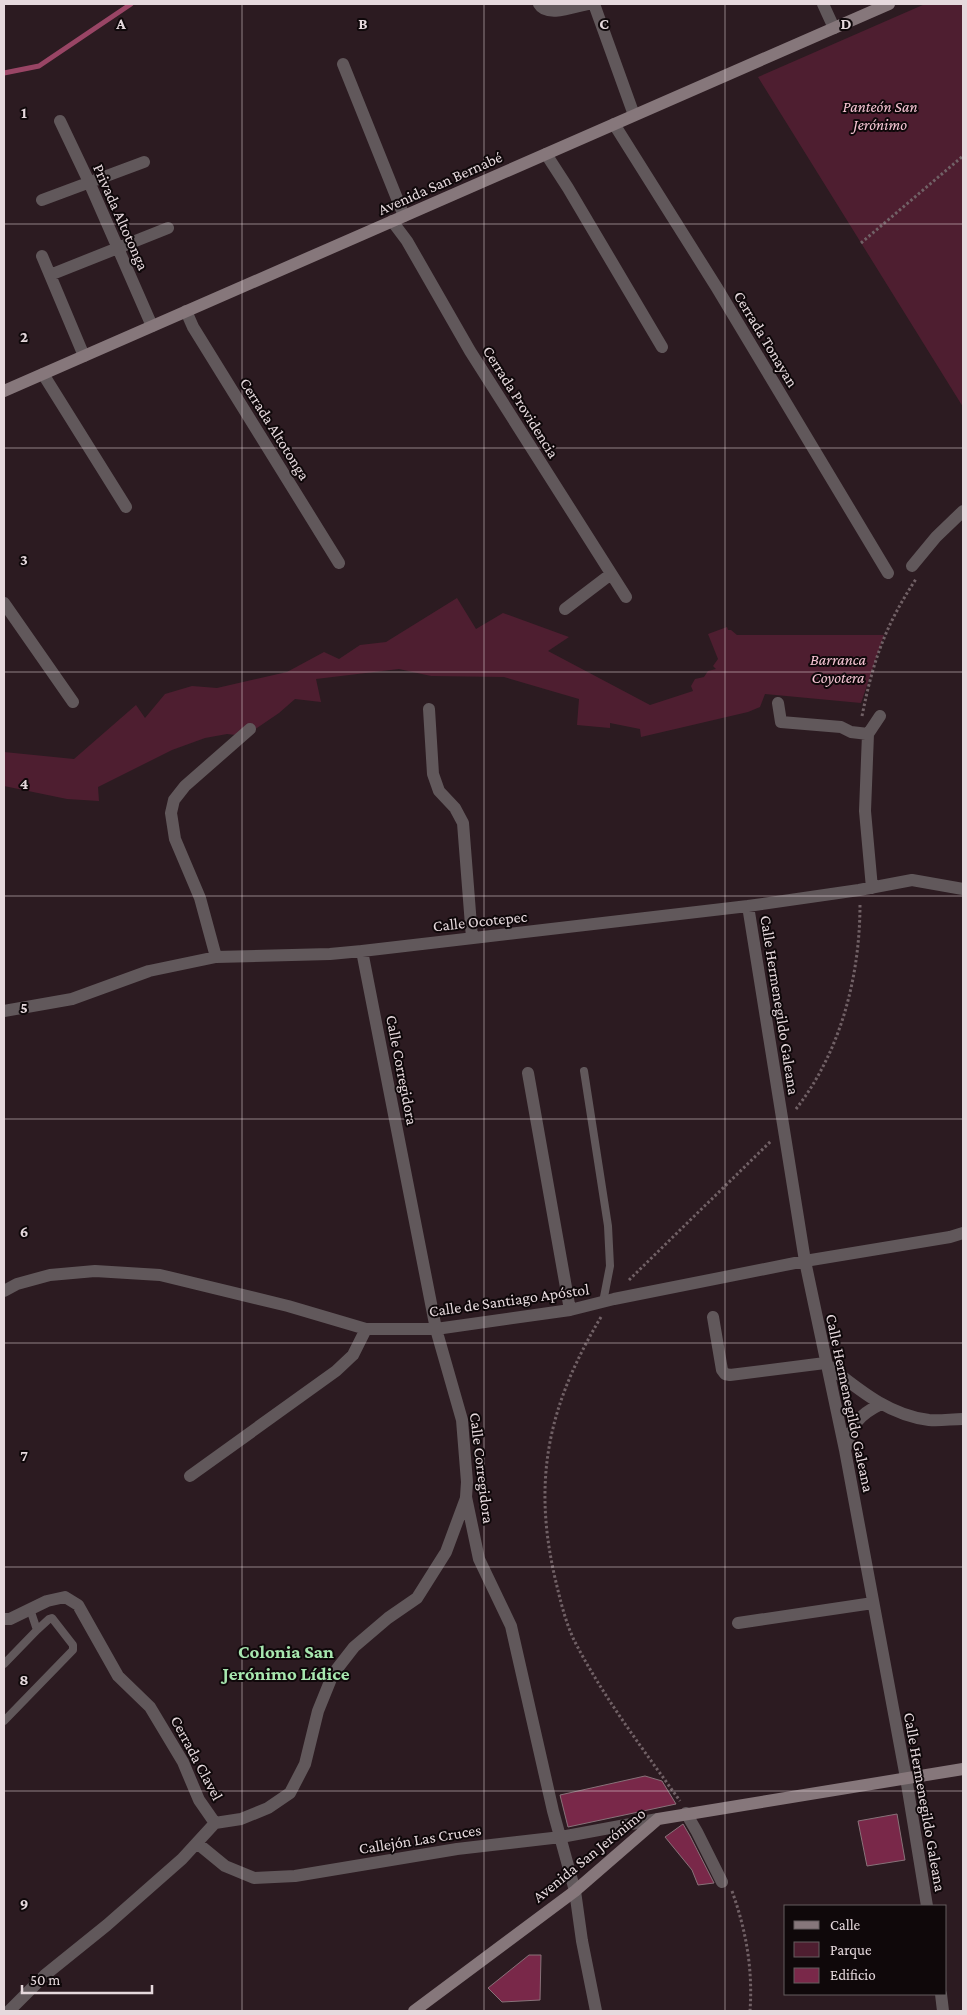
<svg xmlns="http://www.w3.org/2000/svg" width="967" height="2015" font-family="'Crimson Pro',serif">
  <style>
    .green { fill: #4e1e30 }
    .lines { fill: none; stroke-linecap: round; stroke-linejoin: round }
    .stream { stroke: #994565; stroke-width: 5 }
    .building { fill: #792849; stroke: #887279 }
    .path { stroke: #716166; stroke-width: 3; stroke-dasharray: 2.5 2.5; stroke-linecap: butt }
    .service { stroke: #61585b; stroke-width: 8 }
    .minor { stroke: #61585b; stroke-width: 12 }
    .secondary { stroke: #86777b; stroke-width: 12 }
    .grid { fill: none; stroke: #e6d9dd; stroke-width: 1; stroke-opacity: 0.55 }
    .labels { text-anchor: middle; dominant-baseline: central; stroke-width: 4; stroke-linejoin: round; paint-order: stroke }
    .park-label { font-size: 16px; font-style: italic; fill: #f6c5d4; stroke: #0f080a }
    .street-label { font-size: 16px; fill: #e6d9dd; stroke: #0f080a }
    .quarter-label { font-size: 19px; font-weight: bold; fill: #a7e7af; stroke: #0f080a }
    .grid-label { font-size: 16px; text-anchor: middle; font-weight: bold; fill: #e6d9dd; stroke: #0f080a; stroke-width: 4; stroke-linejoin: round; paint-order: stroke }
  </style>
  <rect width="100%" height="100%" fill="#2c1b21"/>
  <path class="green" d="M925 4 963 5V407L758 77Z
    M457 598 476 629 503 613 569 637 548 651 650 705 693 691 691 686 695 679 704 677 708 671 716 669 713 666 718 659 708 634 727 627 728 630H731L737 635H884L861 703 765 694 760 707 748 712 641 737 640 729 610 723V728L577 725 579 699 504 677 431 676 399 669 316 679 321 702 295 699 279 713 245 736 227 734 205 738 172 750 98 787 99 801 67 799 4 786V752L74 759 136 705 145 718 165 694 192 686 217 688 287 672 324 652 339 659 360 645 386 642Z"/>
  <g class="lines">
    <path class="stream" d="M4 73 39 66 131 4"/>
  </g>
  <path class="building" d="M645 1776 662 1781 676 1804 568 1827 560 1795Z
    M897 1814 905 1860 867 1866 858 1821Z
    M683 1824 690 1836 714 1883 698 1885 692 1870 665 1837Z
    M529 1955H541L540 2000 502 2002 488 1988Z"/>
  <g class="lines">
    <path class="path" d="M861 243 963 156
      M862 716C873 661 885 626 916 579
      M796 1109C841 1051 860 976 860 904
      M629 1280 771 1141
      M601 1317C549 1404 532 1478 555 1578 560 1599 565 1621 574 1640 603 1697 643 1749 680 1801
      M732 1891C746 1930 753 1969 750 2011"/>
    <path class="service" d="M584 1071 608 1226 610 1266 603 1302
      M4 1664 37 1630 30 1609
      M4 1721 73 1650V1645L52 1618 49 1619 37 1630"/>
    <path class="minor" d="M539 4C547 18 576 6 588 4
      M594 4 634 115
      M823 4 834 28
      M343 64 404 216
      M60 121 89 182 152 326
      M614 124 717 288 888 573
      M546 154 568 188 662 347
      M42 200 144 162
      M392 221 407 241 470 351 626 597
      M42 256 84 356
      M50 275 168 228
      M186 311 193 327 339 563
      M43 374 126 507
      M912 566 936 537 963 511
      M4 603 73 702
      M565 609 611 574
      M778 703 781 722 841 727 851 732 868 734
      M429 709 433 774 439 791 455 808 463 823 472 938
      M872 888 865 811 868 734 880 716
      M748 906 805 1261 845 1450 906 1778 927 1906
      M362 951 436 1329 462 1420 467 1482 466 1497 479 1559 511 1626 553 1811 575 1891 582 1941 596 2011
      M216 957 200 898 175 839 171 813 174 800 185 786 250 729
      M4 1011 72 999 149 971 216 957 330 954 362 951 748 906 859 890 912 880 963 889
      M528 1073 570 1310
      M4 1291 17 1284 50 1275 95 1271 160 1275 288 1306 366 1329H436L570 1310 614 1299 805 1261 950 1237 963 1233
      M713 1317 722 1370 725 1374 730 1375 825 1363
      M825 1363C856 1387 887 1415 929 1420 940 1421 952 1419 963 1419
      M845 1450C853 1425 856 1416 881 1404
      M190 1476 336 1371 353 1355 366 1329
      M4 1619H10L47 1601 65 1597 78 1605 118 1676 150 1707 183 1762 199 1800 215 1823
      M738 1623 873 1603
      M686 1813 697 1832 722 1882
      M215 1823 241 1819 268 1808 290 1793 305 1764 318 1711 333 1674 354 1647 388 1618 417 1598 446 1552 466 1498
      M197 1843 225 1866 254 1878 295 1876 457 1849 561 1837 658 1819
      M941 1994 943 2011
      M9 2011 45 1975 107 1925 182 1859 215 1823"/>
    <path class="secondary" d="M4 391 889 4
      M414 2011 575 1891 658 1819 963 1769"/>
  </g>
  <path class="grid" d="M242 4V2011M484 4V2011M725 4V2011M4 224H963M4 448H963M4 672H963M4 896H963M4 1119H963M4 1343H963M4 1567H963M4 1791H963"/>
  <g class="labels">
    <g class="park-label">
      <text x="880" y="106">Panteón San<tspan x="880" dy="18">Jerónimo</tspan></text>
      <text x="838" y="659">Barranca<tspan x="838" dy="18">Coyotera</tspan></text>
    </g>
    <g class="street-label">
      <text transform="translate(440 183) rotate(-24)">Avenida San Bernabé</text>
      <text transform="translate(121 217) rotate(66)">Privada Altotonga</text>
      <text transform="translate(766 339) rotate(59)">Cerrada Tonayan</text>
      <text transform="translate(521 402) rotate(58)">Cerrada Providencia</text>
      <text transform="translate(275 429) rotate(58)">Cerrada Altotonga</text>
      <text transform="translate(480 921) rotate(-6)">Calle Ocotepec</text>
      <text transform="translate(780 1005) rotate(81)">Calle Hermenegildo Galeana</text>
      <text transform="translate(402 1070) rotate(79)">Calle Corregidora</text>
      <text transform="translate(509 1300) rotate(-8)">Calle de Santiago Apóstol</text>
      <text transform="translate(850 1403) rotate(78)">Calle Hermenegildo Galeana</text>
      <text transform="translate(482 1468) rotate(83)">Calle Corregidora</text>
      <text transform="translate(197 1758) rotate(62)">Cerrada Clavel</text>
      <text transform="translate(925 1802) rotate(80)">Calle Hermenegildo Galeana</text>
      <text transform="translate(420 1839) rotate(-9)">Callejón Las Cruces</text>
      <text transform="translate(589 1855) rotate(-39)">Avenida San Jerónimo</text>
    </g>
    <g class="quarter-label">
      <text x="286" y="1651">Colonia San<tspan x="286" dy="22">Jerónimo Lídice</tspan></text>
    </g>
  </g>
  <g class="grid-label">
    <text x="121" y="29">A</text>
    <text x="363" y="29">B</text>
    <text x="604" y="29">C</text>
    <text x="846" y="29">D</text>
    <text x="24" y="118">1</text>
    <text x="24" y="342">2</text>
    <text x="24" y="565">3</text>
    <text x="24" y="789">4</text>
    <text x="24" y="1013">5</text>
    <text x="24" y="1237">6</text>
    <text x="24" y="1461">7</text>
    <text x="24" y="1685">8</text>
    <text x="24" y="1909">9</text>
  </g>
  <rect width="967" height="2015" fill="none" stroke="#e6d9dd" stroke-width="10"/>
  <rect x="784" y="1905" width="162" height="90" fill="#0f080a" stroke="#655c5e"/>
  <rect x="794" y="1921" width="25" height="8" fill="#86777b" stroke="#655c5e"/>
  <text x="830" y="1930" font-size="15" fill="#e6d9dd">Calle</text>
  <rect x="794" y="1942" width="25" height="15" fill="#4e1e30" stroke="#655c5e"/>
  <text x="830" y="1955" font-size="15" fill="#e6d9dd">Parque</text>
  <rect x="794" y="1968" width="25" height="15" fill="#792849" stroke="#655c5e"/>
  <text x="830" y="1980" font-size="15" fill="#e6d9dd">Edificio</text>
  <path d="M22 1985v8h130v-8" fill="none" stroke="#e6d9dd" stroke-width="2.5"/>
  <text x="30" y="1985" font-size="15" fill="#e6d9dd" stroke="#0f080a" stroke-width="4" paint-order="stroke">50 m</text>
</svg>
